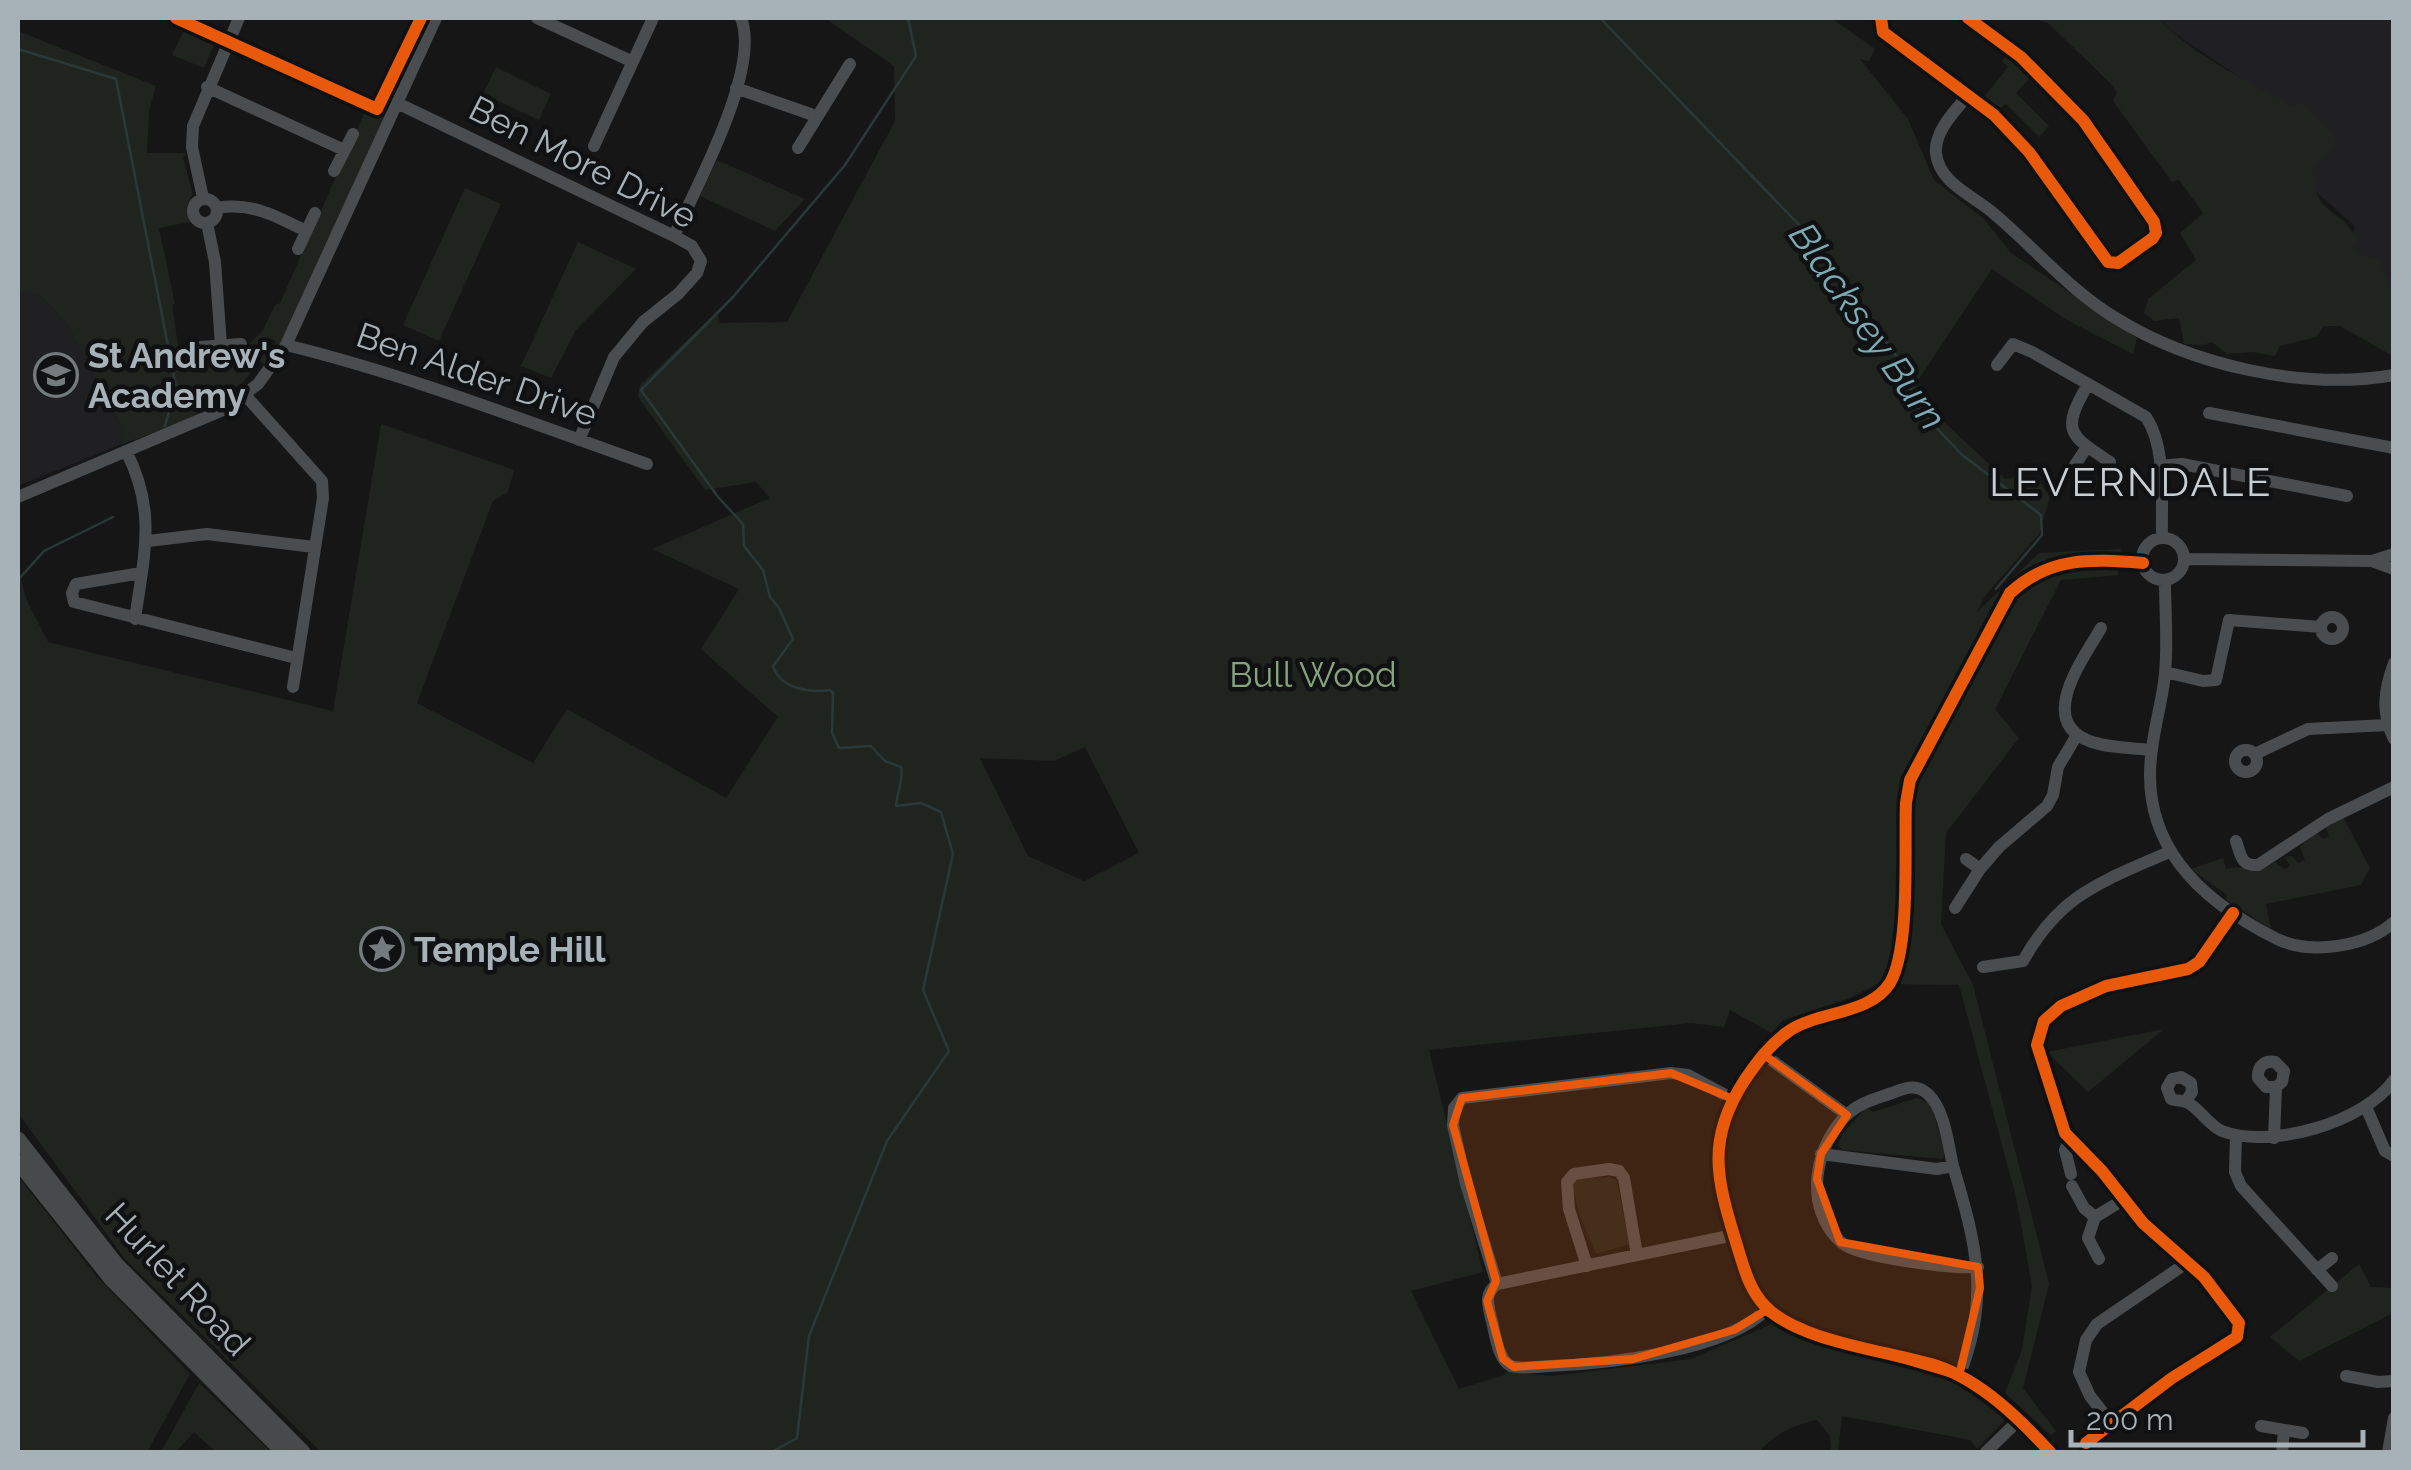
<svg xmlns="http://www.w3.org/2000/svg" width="2411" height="1470" font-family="Raleway,sans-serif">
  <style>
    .built { fill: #202022 }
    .green { fill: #1f251e; fill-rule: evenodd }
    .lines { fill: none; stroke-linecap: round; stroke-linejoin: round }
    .stream { stroke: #2b3839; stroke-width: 2.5 }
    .minor { stroke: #4a4d4f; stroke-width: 12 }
    .major { stroke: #474a4b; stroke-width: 15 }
    .cycleway-casing { stroke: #101112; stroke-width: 19 }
    .cycleway { stroke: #e8590c; stroke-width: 12 }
    .marked { fill: #e8590c; fill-opacity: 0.2; stroke: #e8590c; stroke-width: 8; stroke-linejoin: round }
    .labels { text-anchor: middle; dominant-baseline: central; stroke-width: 9; stroke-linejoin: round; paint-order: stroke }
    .street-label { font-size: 35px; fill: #a7b1b8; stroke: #101112 }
    .poi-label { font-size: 35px; font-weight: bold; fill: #a7b1b8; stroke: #101112; text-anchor: start }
    .park-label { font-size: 35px; fill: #87a37e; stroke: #101112 }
    .water-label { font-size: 38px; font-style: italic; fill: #7daab3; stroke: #101112 }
    .quarter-label { font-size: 40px; letter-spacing: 2.5px; fill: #c8cfd4; stroke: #101112 }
  </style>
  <rect width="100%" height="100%" fill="#161616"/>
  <path class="built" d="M2158 18H2393V312L2348 249 2355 226 2316 192 2289 111 2173 32Z
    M18 291 42 297 67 324 121 425 122 444 18 486Z"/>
  <path class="green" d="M825 18H1831L1875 49 1869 61 1860 59 1908 119 1934 180 1984 219 2011 253 2137 338 2133 354 2065 319 1992 269 1911 391 2005 479 2036 476 2050 497 2039 534 1985 596 1976 613 2039 553 2121 549 2118 575 2061 580 1995 709 2019 738 1946 833 1941 924 1973 985 2049 1284 2023 1388 2056 1431 2051 1435 2005 1393 2022 1350 2032 1286 2016 1197 1959 985 1877 984 1850 998 1783 1020 1772 1033 1730 1010 1724 1027 1691 1023 1429 1050 1483 1272 1411 1291 1459 1389 1504 1375 1506 1371 1552 1376 1691 1359 1772 1324 1816 1343 1954 1382 2006 1419 1977 1449 1971 1440 1842 1416 1838 1452H1831L1830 1436 1817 1420C1792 1425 1776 1434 1758 1452H321L125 1259 18 1113V569L27 601 48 642 333 711 381 424 514 470 508 492 493 501 417 703 533 763 567 709 726 798 778 717 701 649 739 589 652 549 770 498 756 482 705 490 638 397 640 385 717 312 720 323 787 322 895 121 894 66ZM1085 747 1139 853 1084 881 1028 856 980 758 1054 761Z
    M2031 18H2158C2198 60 2244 77 2292 107L2301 103 2333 134 2339 145 2322 157 2312 171C2316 217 2337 204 2357 239L2352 247 2359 255 2380 259 2393 298V356L2340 326H2324L2316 337 2280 346 2275 356 2253 352 2227 354 2212 342 2203 345 2184 344 2179 318 2154 321 2144 313 2148 299 2196 260 2180 233 2203 213 2179 180 2172 182 2113 101 2117 92 2110 83 2048 23Z
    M174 19 199 31 201 39 214 38 215 43 204 68 172 55 184 30 174 25Z
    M18 31 156 86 149 110 147 153H186L183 158 193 194 187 206 190 222 159 228 175 304 172 305 178 345C193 358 229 357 245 347L248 357 256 365C225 412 174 426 122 444L121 425 67 324 42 297 18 291Z
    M2007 55 2031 77 2016 93 2049 126 2039 137 2006 104 1998 109 1984 97 2008 67 2002 61Z
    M496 67 551 94 539 120 483 94Z
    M385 99 390 103 283 343 274 355 271 353 276 341 268 338 262 350 272 356 265 365 250 354 249 344 263 330 275 305 280 303 366 109 379 113Z
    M717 160 805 199 775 231 700 196Z
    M465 188 501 204 439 341 403 325Z
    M578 242 636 269 576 330 551 378 521 366Z
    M2342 815 2370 868 2361 885 2266 904 2271 929 2226 900 2227 895 2191 869 2223 858 2226 869C2244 864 2252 875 2275 862L2284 869 2290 866 2285 857 2292 856 2298 863 2305 860 2300 847 2316 832 2323 839 2329 836 2325 825Z
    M2164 1029 2088 1092 2047 1052Z
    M1917 1098 1931 1104 1945 1152 1943 1159 1842 1150 1838 1145 1842 1134 1866 1108 1873 1112Z
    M18 1176 96 1276 190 1374 147 1452H18Z
    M1610 1177 1617 1181 1629 1244 1596 1254 1579 1214 1572 1184 1579 1179Z
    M2359 1264 2371 1287 2393 1288V1313L2299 1361 2270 1337Z
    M199 1383 271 1452H216L194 1432 176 1452H161Z"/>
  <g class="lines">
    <path class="stream" d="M1600 18 1802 228 1917 384 1906 395 1961 454 2041 515 2042 535 1996 589
      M18 49 116 79 176 387 165 426
      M18 580 44 551 113 517
      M772 1452 797 1438 809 1336 887 1141 949 1051 923 990 953 854 941 812 921 803 896 806C897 793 904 779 901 767L885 761 871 746 839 748 832 733 833 693 830 690C810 693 780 689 773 666L793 639 779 608 770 597 763 570 744 546 743 524 718 497 641 390 733 297 845 165 916 56 908 18"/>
    <path class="minor" d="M537 18 631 61
      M1881 18 1883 32 1994 115 2029 152 2108 262 2118 263 2153 238 2156 233 2154 222 2083 120 2021 57 1968 18
      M207 87 344 150
      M736 88 816 116
      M1969 94C1956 110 1934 131 1936 153 1939 183 1972 195 1992 212 2033 246 2068 289 2114 317 2190 365 2304 391 2394 375
      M397 103 674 236 692 246 701 261 697 273 678 294 643 322 614 357 579 440
      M594 146 653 18
      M798 148 850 64
      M334 171 353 134
      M203 198 192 147 193 126 239 18
      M193 211a12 12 0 1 1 24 0a12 12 0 1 1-24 0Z
      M217 208C252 202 276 216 306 231
      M207 223 215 262 221 345
      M674 236C697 185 761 69 741 18
      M298 249 315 213
      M286 345C409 375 528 422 647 464
      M200 347 241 344
      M1997 365 2013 344 2032 352 2146 417C2167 449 2161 500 2162 538
      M2087 386C2061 431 2069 435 2110 462
      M246 396 322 481 323 498 293 687
      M2209 413 2394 448
      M126 451C157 511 144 555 135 619
      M2159 466 2182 464 2347 496
      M2073 468 2087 447
      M18 497 223 410 258 384 286 345 436 18
      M2142 559a21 21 0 1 1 42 0a21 21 0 1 1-42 0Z
      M148 541 207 534 314 547
      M2184 559 2372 561 2394 554
      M2372 561 2394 569
      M141 573 76 584 72 593 74 602 296 658
      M2165 580C2165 611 2168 643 2165 673 2163 698 2155 723 2152 749 2138 843 2199 900 2277 939 2311 955 2366 947 2394 922
      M2321 628a11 11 0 1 1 22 0a11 11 0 1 1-22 0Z
      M2101 628C2084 658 2036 720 2089 741 2108 748 2132 748 2151 750
      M2394 663C2384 690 2381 713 2394 739
      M2165 672 2203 681 2216 680 2229 620 2321 627
      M2235 761a11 11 0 1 1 22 0a11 11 0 1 1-22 0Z
      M2255 754 2308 729 2387 725
      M2236 841C2241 856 2241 866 2258 865L2328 819 2394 787
      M1966 859 1980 869
      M1955 908 1980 869 1999 847 2047 806 2053 795 2058 767 2077 735
      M1983 967 2023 961C2061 893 2102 882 2169 852
      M1763 1054 1847 1115
      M2186 1101 2192 1092 2191 1083 2181 1077 2172 1079 2167 1088 2171 1099C2176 1101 2181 1100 2186 1102 2199 1107 2208 1125 2222 1131 2270 1150 2365 1122 2394 1080
      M2366 1107 2385 1151 2394 1156
      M2236 1135 2235 1172 2241 1186 2332 1286
      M2274 1138 2276 1087 2282 1082 2284 1071 2275 1062C2264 1060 2257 1067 2258 1078L2266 1087H2276
      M2070 1139 2065 1150 2071 1174
      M1821 1154 1937 1169 1953 1166C1976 1243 1991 1298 1959 1376
      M1953 1166C1948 1144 1945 1110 1928 1094 1916 1083 1905 1088 1892 1093 1878 1098 1862 1102 1850 1112 1814 1143 1802 1209 1842 1243 1859 1258 1954 1269 1978 1267
      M2072 1186 2084 1208 2095 1217
      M2099 1259 2088 1238 2095 1217 2123 1200
      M1587 1266 1569 1209 1567 1182 1574 1174 1609 1169 1619 1171 1624 1178 1637 1255
      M2317 1270 2332 1258
      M1497 1284 1466 1184 1453 1125 1454 1108 1462 1098 1671 1073 1688 1075 1733 1099
      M1497 1284C1484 1294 1488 1303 1491 1318 1495 1330 1497 1360 1511 1366 1521 1369 1538 1367 1549 1366 1607 1364 1726 1351 1767 1309
      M1497 1284 1734 1235
      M2346 1376 2378 1382 2394 1381
      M2111 1423 2090 1396 2079 1372 2086 1340 2097 1324 2188 1262
      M2261 1426 2303 1433
      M2086 1443 2172 1378 2237 1337 2239 1323 2204 1277 2143 1223 2102 1171 2065 1133 2037 1045 2044 1021 2061 1006 2106 986 2188 969 2199 962 2233 913
      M1986 1452 2018 1421
      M2050 1452C2019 1418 1981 1381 1937 1366 1889 1351 1800 1342 1766 1307 1748 1289 1743 1264 1735 1239 1716 1177 1707 1139 1744 1081 1757 1062 1770 1044 1789 1031 1818 1011 1870 1015 1890 983 1911 947 1904 846 1906 803L1910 780 2010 593C2050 556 2092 559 2143 563
      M2282 1452 2284 1430
      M2388 1452 2394 1418"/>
    <path class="major" d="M18 1139 116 1264 303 1452
      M18 1162 112 1280 283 1452"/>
    <g class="cycleway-casing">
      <path id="cycleway" d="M176 18 377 109 421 18
        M1881 18 1883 32 1994 115 2029 152 2108 262 2118 263 2153 238 2156 233 2154 222 2083 120 2021 57 1968 18
        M2086 1443 2172 1378 2237 1337 2239 1323 2204 1277 2143 1223 2102 1171 2065 1133 2037 1045 2044 1021 2061 1006 2106 986 2188 969 2199 962 2233 913
        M2050 1452C2019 1418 1981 1381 1937 1366 1889 1351 1800 1342 1766 1307 1748 1289 1743 1264 1735 1239 1716 1177 1707 1139 1744 1081 1757 1062 1770 1044 1789 1031 1818 1011 1870 1015 1890 983 1911 947 1904 846 1906 803L1910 780 2010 593C2050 556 2092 559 2143 563"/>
    </g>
    <use href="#cycleway" class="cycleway"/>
  </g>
  <path class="marked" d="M1763 1054 1847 1115 1821 1154 1817 1179 1840 1242 1978 1267 1980 1288 1959 1376 1800 1329 1765 1311 1734 1330 1633 1359 1514 1367 1503 1359 1487 1301 1496 1281 1453 1125 1462 1098 1671 1073 1733 1099Z"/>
  <defs>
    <g id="school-ring" transform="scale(2.25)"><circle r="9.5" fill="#101112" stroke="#747b7f" stroke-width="1.5"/><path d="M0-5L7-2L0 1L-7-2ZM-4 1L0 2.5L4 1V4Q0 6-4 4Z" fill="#747b7f"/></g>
    <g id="sight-ring" transform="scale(2.25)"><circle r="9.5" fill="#101112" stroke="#747b7f" stroke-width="1.5"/><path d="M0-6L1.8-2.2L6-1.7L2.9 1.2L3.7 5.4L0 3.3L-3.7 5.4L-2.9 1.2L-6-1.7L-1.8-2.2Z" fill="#747b7f"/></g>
  </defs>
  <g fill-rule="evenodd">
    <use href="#school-ring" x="56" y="375"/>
    <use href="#sight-ring" x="382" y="949"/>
  </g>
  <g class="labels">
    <g class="street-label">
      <text transform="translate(583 162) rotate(27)">Ben More Drive</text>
      <text transform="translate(477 374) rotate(19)">Ben Alder Drive</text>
      <text transform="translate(178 1279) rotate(47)">Hurlet Road</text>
    </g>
    <g class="poi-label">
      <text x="88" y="355">St Andrew's<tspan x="88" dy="40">Academy</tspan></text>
      <text x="414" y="949">Temple Hill</text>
    </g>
    <g class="park-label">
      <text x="1313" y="674">Bull Wood</text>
    </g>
    <g class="water-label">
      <text transform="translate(1868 326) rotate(55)">Blacksey Burn</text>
    </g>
    <g class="quarter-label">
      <text x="2131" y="481">LEVERNDALE</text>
    </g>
  </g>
  <rect width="2411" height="1470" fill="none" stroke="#a7b1b8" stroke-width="40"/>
  <path d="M2071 1430v15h292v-15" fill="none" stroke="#a7b1b8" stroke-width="5"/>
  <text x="2086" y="1430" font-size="30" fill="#a7b1b8" stroke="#101112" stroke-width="8" paint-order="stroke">200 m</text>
</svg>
